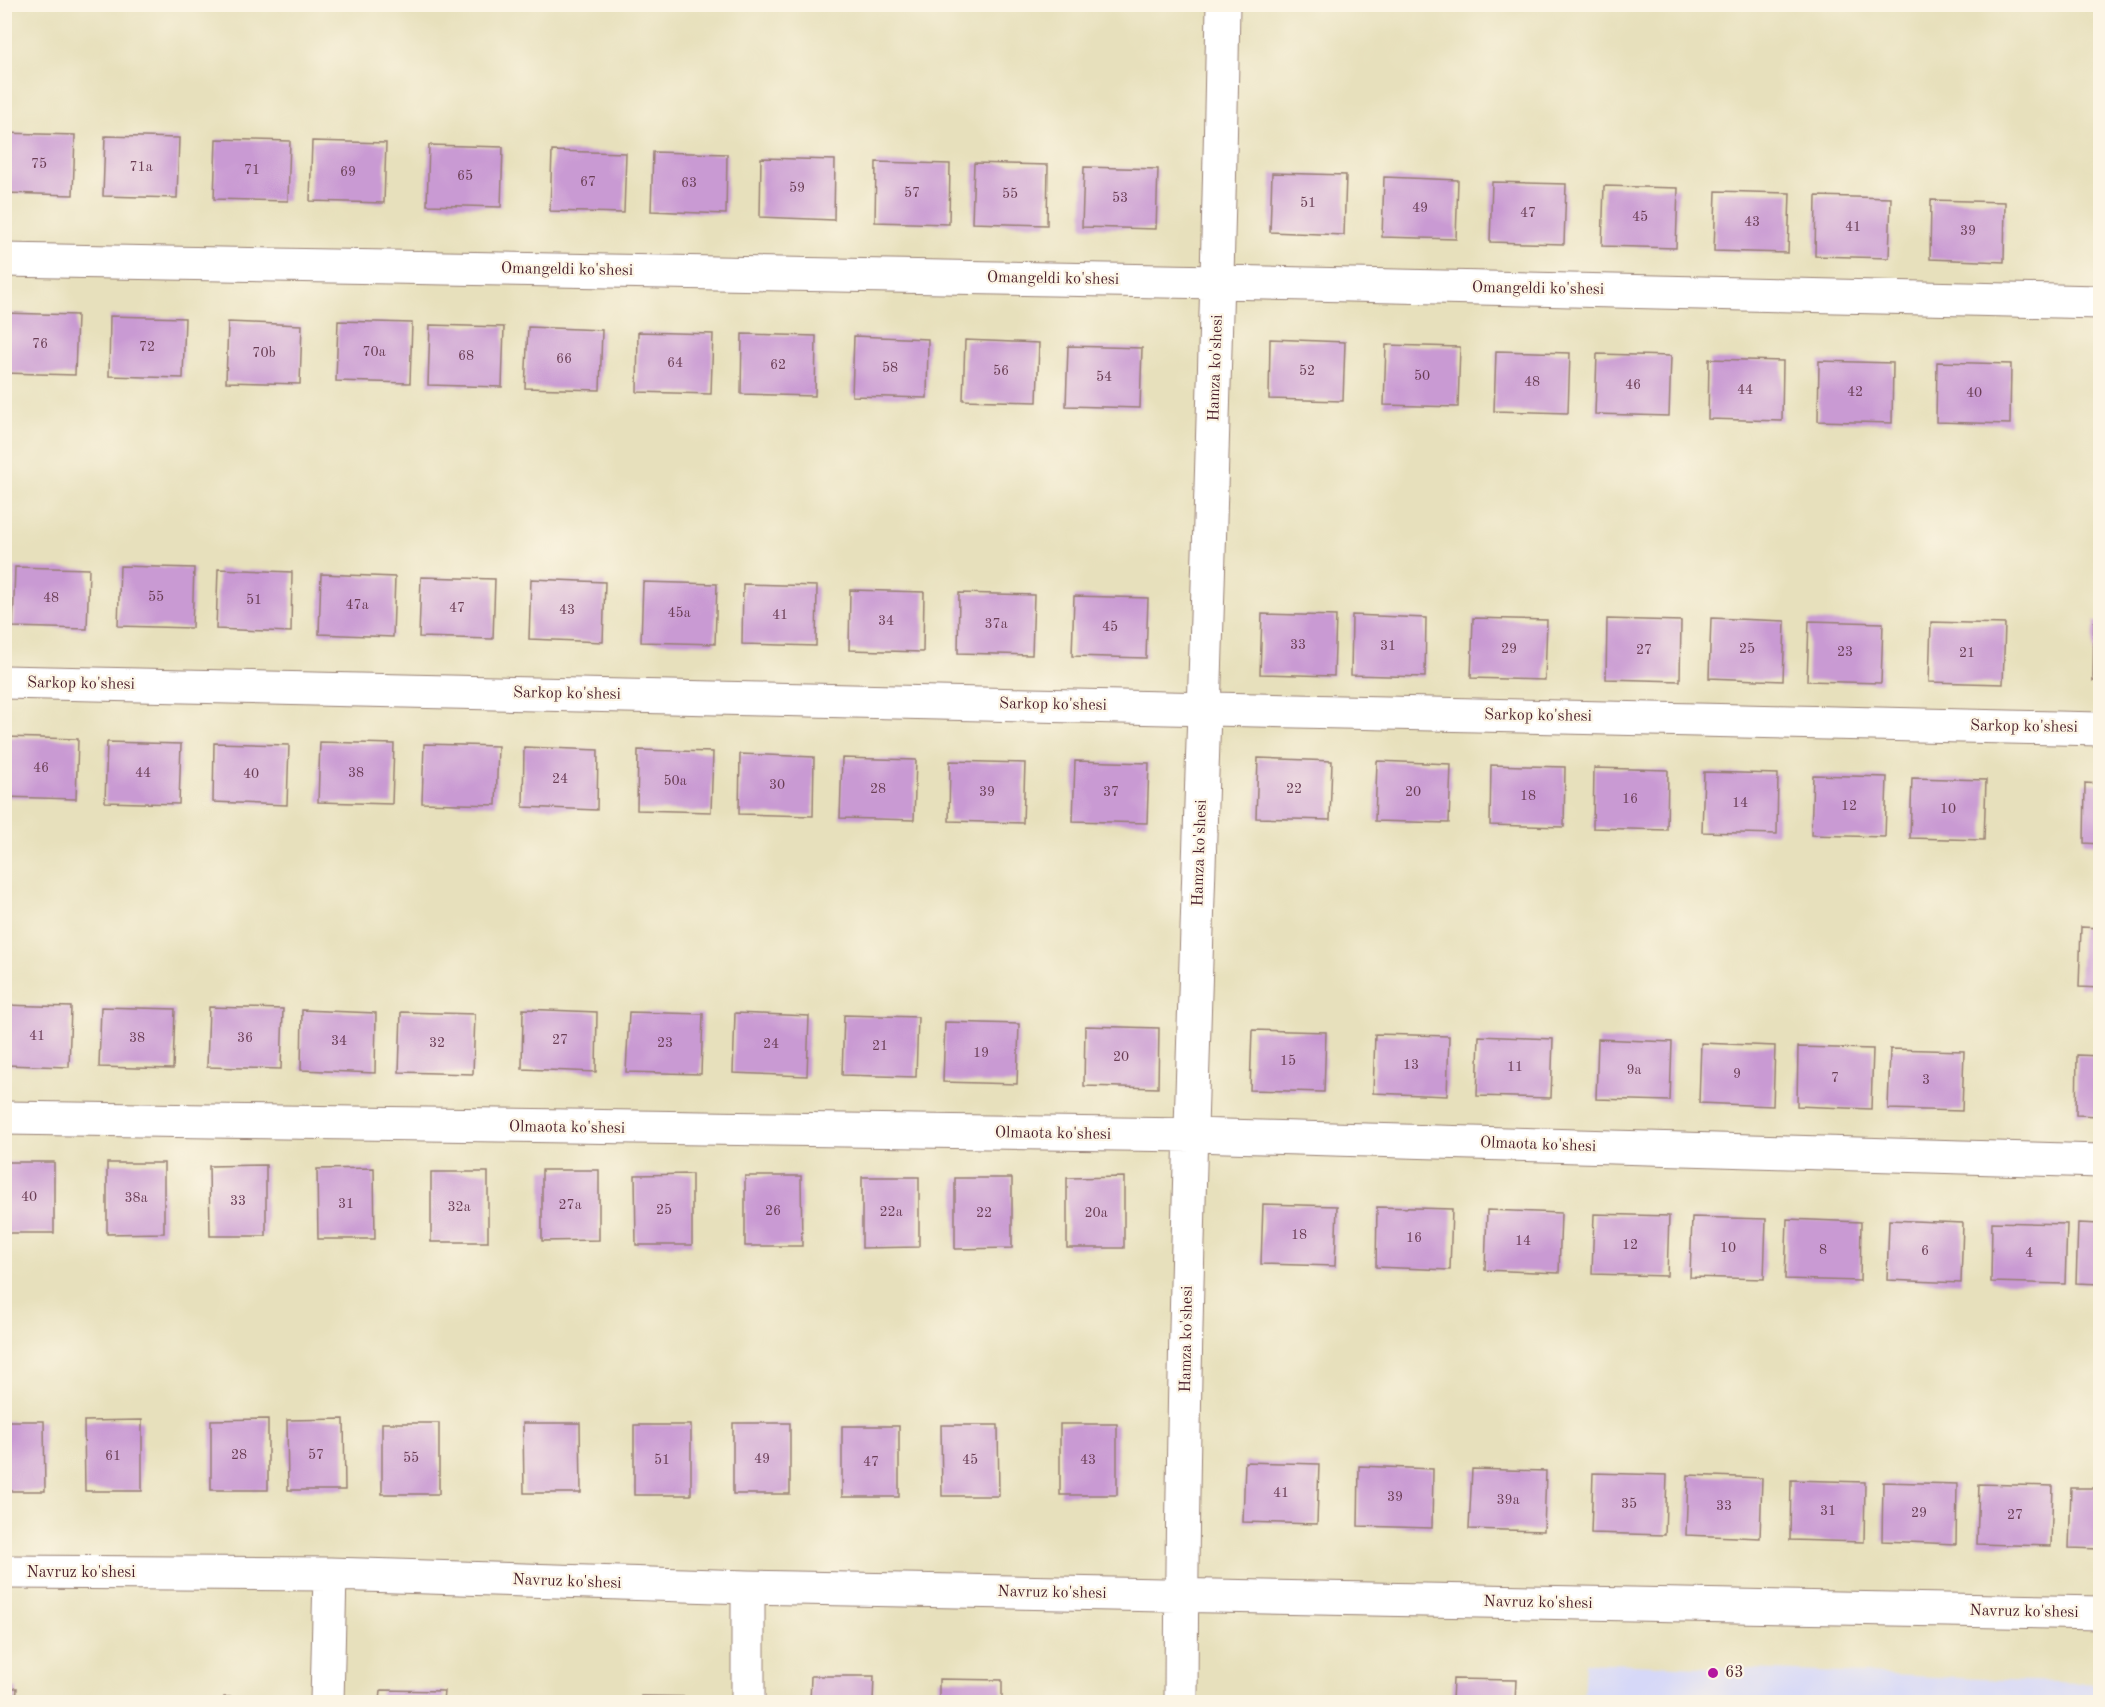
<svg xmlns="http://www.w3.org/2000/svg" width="2105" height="1707" font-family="'Old Standard TT',serif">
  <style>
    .built { fill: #d6d8f8 }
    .building { fill: #c99ad3 }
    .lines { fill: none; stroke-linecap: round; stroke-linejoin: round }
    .minor-casing { stroke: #988074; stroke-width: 35 }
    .minor { stroke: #fff; stroke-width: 33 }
    .poi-dot { fill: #b5179e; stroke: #fcf5e5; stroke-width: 2 }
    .labels { text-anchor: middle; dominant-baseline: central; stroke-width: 4.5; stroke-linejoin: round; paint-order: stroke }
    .number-label { font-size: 14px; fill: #6a3e55 }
    .street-label { font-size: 16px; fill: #4a1f2b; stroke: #fcf5e5 }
    .poi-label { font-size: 16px; fill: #4a1f2b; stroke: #fcf5e5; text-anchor: start }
  </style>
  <rect width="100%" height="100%" fill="#fcf5e5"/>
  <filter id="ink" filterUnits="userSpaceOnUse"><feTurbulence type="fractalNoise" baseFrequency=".0167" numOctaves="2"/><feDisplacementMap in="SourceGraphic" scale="12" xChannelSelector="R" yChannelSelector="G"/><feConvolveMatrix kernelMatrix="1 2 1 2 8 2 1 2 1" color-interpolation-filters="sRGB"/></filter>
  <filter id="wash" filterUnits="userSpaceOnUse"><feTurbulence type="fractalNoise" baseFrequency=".008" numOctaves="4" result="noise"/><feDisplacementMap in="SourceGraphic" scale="24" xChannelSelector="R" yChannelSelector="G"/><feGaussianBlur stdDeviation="1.35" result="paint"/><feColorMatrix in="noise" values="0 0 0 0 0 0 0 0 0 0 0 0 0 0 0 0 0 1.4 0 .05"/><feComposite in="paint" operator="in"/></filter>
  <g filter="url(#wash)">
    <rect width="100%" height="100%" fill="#e7e0bc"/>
    <path class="built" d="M1585 1662 2100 1684V1702H1583Z"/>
    <g id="blocks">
      <path class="building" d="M4 133 75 135 73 195 4 193Z
        M105 136 179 138 177 198 103 196Z
        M216 139 290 141 288 201 214 199Z
        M312 141 386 143 384 203 310 201Z
        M429 145 503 147 501 207 427 205Z
        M552 151 626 153 624 213 550 211Z
        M653 152 727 154 726 214 651 211Z
        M761 158 835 160 834 220 760 217Z
        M876 162 950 164 949 224 875 222Z
        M974 163 1048 165 1047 225 972 223Z
        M1084 167 1158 169 1156 229 1082 227Z
        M1272 173 1346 175 1344 235 1270 232Z
        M1384 177 1458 180 1456 239 1382 237Z
        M1492 182 1566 184 1564 244 1490 242Z
        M1604 186 1678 188 1676 248 1602 246Z
        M1716 191 1790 193 1788 253 1714 251Z
        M1816 196 1891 198 1889 258 1815 256Z
        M1931 200 2005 202 2004 262 1930 259Z
        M4 313 77 315 75 375 4 373Z
        M110 316 185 318 183 378 109 376Z
        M338 321 412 323 410 383 336 381Z
        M228 322 302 325 300 384 226 382Z
        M430 325 504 327 502 387 428 385Z
        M528 327 602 330 600 390 525 388Z
        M638 332 713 334 711 394 637 392Z
        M742 334 816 336 815 396 741 394Z
        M854 336 928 339 927 398 852 396Z
        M1270 339 1345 342 1343 401 1269 399Z
        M965 340 1039 343 1037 402 963 400Z
        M1386 345 1460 347 1458 407 1384 405Z
        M1068 346 1142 348 1140 408 1066 406Z
        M1496 351 1570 353 1568 413 1494 411Z
        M1597 354 1671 356 1669 416 1595 414Z
        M1709 359 1783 361 1782 421 1708 419Z
        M1819 361 1893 363 1892 423 1818 421Z
        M1937 362 2011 364 2010 424 1936 422Z
        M2099 534H2100V552H2098Z
        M120 566 194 568 192 628 118 626Z
        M15 567 89 569 87 629 13 627Z
        M218 569 292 572 291 632 216 629Z
        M321 574 395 577 393 637 319 634Z
        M421 577 495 579 493 639 419 637Z
        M531 579 605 582 603 642 529 639Z
        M643 582 717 584 715 644 641 642Z
        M743 584 817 586 816 646 742 644Z
        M850 590 924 592 923 652 849 650Z
        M959 593 1034 595 1032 655 958 653Z
        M1074 596 1148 598 1146 658 1072 656Z
        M1262 614 1336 616 1334 676 1260 674Z
        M1352 615 1426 618 1425 677 1351 675Z
        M1473 618 1547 620 1545 680 1471 678Z
        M1711 618 1785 621 1783 681 1709 678Z
        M1607 619 1681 621 1680 681 1606 679Z
        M1809 621 1883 623 1881 683 1807 681Z
        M1931 622 2005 624 2003 684 1929 682Z
        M2094 622H2100V682L2093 681Z
        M4 737 78 739 76 799 4 797Z
        M107 742 181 744 179 804 105 802Z
        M320 742 394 744 392 804 318 802Z
        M214 743 289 745 287 805 213 802Z
        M424 744 498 746 496 805 422 803Z
        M524 747 598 750 597 810 523 807Z
        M638 750 713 752 711 812 637 810Z
        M740 754 814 757 813 816 739 814Z
        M842 758 916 760 914 820 840 818Z
        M1258 758 1332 761 1330 820 1256 818Z
        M950 761 1025 763 1023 823 949 821Z
        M1075 761 1149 763 1147 823 1073 821Z
        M1377 761 1451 764 1449 823 1375 821Z
        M1491 765 1565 767 1564 827 1490 825Z
        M1594 768 1668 770 1667 830 1593 828Z
        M1704 772 1778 774 1777 834 1702 832Z
        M1813 775 1887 777 1885 837 1811 835Z
        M1912 778 1986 780 1984 840 1910 838Z
        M2085 783 2100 784V844L2084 843Z
        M2081 927 2100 928V988L2079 987Z
        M4 1005 71 1007 69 1067 4 1065Z
        M101 1007 175 1009 173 1069 99 1067Z
        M209 1007 283 1009 281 1069 207 1067Z
        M523 1009 597 1012 596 1072 522 1069Z
        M302 1010 376 1013 375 1073 301 1070Z
        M401 1012 475 1014 473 1074 399 1072Z
        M629 1012 703 1014 701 1074 626 1072Z
        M735 1013 809 1016 807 1076 733 1073Z
        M844 1015 918 1017 916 1077 842 1075Z
        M945 1022 1019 1024 1017 1084 943 1082Z
        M1085 1026 1159 1028 1158 1088 1084 1086Z
        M1252 1030 1326 1032 1324 1092 1250 1090Z
        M1375 1034 1449 1036 1447 1096 1373 1093Z
        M1479 1036 1553 1039 1551 1098 1477 1096Z
        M1598 1039 1672 1042 1670 1101 1596 1099Z
        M1701 1043 1775 1046 1773 1106 1699 1103Z
        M1798 1047 1873 1049 1871 1109 1797 1106Z
        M1890 1049 1964 1051 1962 1111 1888 1109Z
        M2077 1055 2100 1056V1116L2076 1115Z
        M4 1162H54V1233H4Z
        M107 1163H164V1233L107 1234Z
        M266 1165V1236H210L209 1166Z
        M374 1168 375 1239H318L317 1169Z
        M542 1170H599V1240L542 1241Z
        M431 1172H488V1242H431Z
        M692 1174V1245H636L635 1175Z
        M745 1176H801L802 1246H745Z
        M862 1177H919V1247L862 1248Z
        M1124 1177V1248H1067V1178Z
        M955 1178H1012V1248L955 1249Z
        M1263 1204 1337 1206 1335 1266 1261 1264Z
        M1377 1207 1452 1209 1450 1270 1376 1267Z
        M1487 1210 1561 1213 1559 1273 1485 1270Z
        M1594 1214 1669 1216 1667 1276 1592 1274Z
        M1692 1217 1766 1219 1764 1279 1690 1277Z
        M1787 1219 1861 1222 1860 1281 1785 1279Z
        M1889 1220 1963 1223 1961 1283 1887 1280Z
        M1992 1222 2067 1224 2065 1284 1991 1282Z
        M2078 1223 2100 1224V1284L2076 1283Z
        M268 1419V1490H211V1420Z
        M344 1419 345 1490H288L287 1420Z
        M142 1420V1491H85L84 1421Z
        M4 1421H44L45 1491H4Z
        M382 1423H439V1494H382Z
        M523 1423H580L581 1493H524Z
        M733 1423H790V1494H733Z
        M1060 1424H1117V1495H1060Z
        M634 1425H691V1495H634Z
        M941 1425H998L999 1496H942Z
        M842 1426H899V1497H842Z
        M1245 1462 1319 1464 1317 1524 1243 1522Z
        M1359 1466 1433 1469 1432 1528 1358 1526Z
        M1472 1469 1546 1471 1544 1531 1469 1529Z
        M1593 1473 1667 1475 1665 1535 1591 1533Z
        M1688 1475 1762 1478 1760 1538 1686 1535Z
        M1791 1480 1865 1482 1864 1542 1790 1540Z
        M1883 1482 1957 1484 1956 1544 1882 1541Z
        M1979 1484 2053 1486 2051 1546 1977 1544Z
        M2071 1488H2100V1549L2069 1548Z
        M811 1676H874L873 1702H810Z
        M939 1679 1002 1680V1702H939Z
        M1453 1679 1516 1680 1515 1702H1452Z
        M4 1688H17L16 1702H4Z
        M381 1690 444 1691 443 1702H380Z
        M641 1696 705 1697 704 1702H641Z
        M224 1697 288 1698 287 1702H224Z"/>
    </g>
  </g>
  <g filter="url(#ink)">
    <use href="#blocks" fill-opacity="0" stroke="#988074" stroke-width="1.5"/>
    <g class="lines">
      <g class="minor-casing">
        <path id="minor" d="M4 260 1219 282 2100 302
          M4 682 2100 729
          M4 1118 1191 1135 2100 1161
          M4 1572 330 1574 748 1587 2100 1613
          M327 1702 330 1574
          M748 1702V1587
          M1181 1702C1183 1136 1214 571 1223 4"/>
      </g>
      <use href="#minor" class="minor"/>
    </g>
  </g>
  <circle class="poi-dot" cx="1713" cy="1673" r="6"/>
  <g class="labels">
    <g class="number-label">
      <text x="39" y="164">75</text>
      <text x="141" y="167">71a</text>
      <text x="252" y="170">71</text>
      <text x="348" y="172">69</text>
      <text x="465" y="176">65</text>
      <text x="588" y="182">67</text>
      <text x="689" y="183">63</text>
      <text x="797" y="188">59</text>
      <text x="912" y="193">57</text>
      <text x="1010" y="194">55</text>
      <text x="1120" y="198">53</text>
      <text x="1308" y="203">51</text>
      <text x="1420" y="208">49</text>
      <text x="1528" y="213">47</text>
      <text x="1640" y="217">45</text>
      <text x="1752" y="222">43</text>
      <text x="1853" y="227">41</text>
      <text x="1968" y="231">39</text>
      <text x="40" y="344">76</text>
      <text x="147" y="347">72</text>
      <text x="374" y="352">70a</text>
      <text x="264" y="353">70b</text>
      <text x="466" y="356">68</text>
      <text x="564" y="359">66</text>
      <text x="675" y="363">64</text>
      <text x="778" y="365">62</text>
      <text x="890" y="368">58</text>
      <text x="1001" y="371">56</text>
      <text x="1307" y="371">52</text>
      <text x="1422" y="376">50</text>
      <text x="1104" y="377">54</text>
      <text x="1532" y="382">48</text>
      <text x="1633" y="385">46</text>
      <text x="1745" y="390">44</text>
      <text x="1855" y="392">42</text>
      <text x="1974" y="393">40</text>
      <text x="156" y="597">55</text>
      <text x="51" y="598">48</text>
      <text x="254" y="600">51</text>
      <text x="357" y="605">47a</text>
      <text x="457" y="608">47</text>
      <text x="567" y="610">43</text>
      <text x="679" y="613">45a</text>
      <text x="780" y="615">41</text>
      <text x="886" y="621">34</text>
      <text x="996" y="624">37a</text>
      <text x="1110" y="627">45</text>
      <text x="1298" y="645">33</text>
      <text x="1388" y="646">31</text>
      <text x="1509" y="649">29</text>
      <text x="1747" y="649">25</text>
      <text x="1644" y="650">27</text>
      <text x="1845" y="652">23</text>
      <text x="1967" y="653">21</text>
      <text x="41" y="768">46</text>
      <text x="143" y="773">44</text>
      <text x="356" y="773">38</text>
      <text x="251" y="774">40</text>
      <text x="560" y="779">24</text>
      <text x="675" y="781">50a</text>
      <text x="777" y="785">30</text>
      <text x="878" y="789">28</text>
      <text x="1294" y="789">22</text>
      <text x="987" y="792">39</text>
      <text x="1111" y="792">37</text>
      <text x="1413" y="792">20</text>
      <text x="1528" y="796">18</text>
      <text x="1630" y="799">16</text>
      <text x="1740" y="803">14</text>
      <text x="1849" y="806">12</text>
      <text x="1948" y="809">10</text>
      <text x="37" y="1036">41</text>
      <text x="137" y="1038">38</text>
      <text x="245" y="1038">36</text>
      <text x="560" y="1040">27</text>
      <text x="339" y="1041">34</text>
      <text x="437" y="1043">32</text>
      <text x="665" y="1043">23</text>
      <text x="771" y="1044">24</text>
      <text x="880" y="1046">21</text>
      <text x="981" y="1053">19</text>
      <text x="1121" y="1057">20</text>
      <text x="1288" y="1061">15</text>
      <text x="1411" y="1065">13</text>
      <text x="1515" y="1067">11</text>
      <text x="1634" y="1070">9a</text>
      <text x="1737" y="1074">9</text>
      <text x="1835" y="1078">7</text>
      <text x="1926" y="1080">3</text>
      <text x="29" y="1197">40</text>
      <text x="136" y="1198">38a</text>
      <text x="238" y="1201">33</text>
      <text x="346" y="1204">31</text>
      <text x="570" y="1205">27a</text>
      <text x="459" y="1207">32a</text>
      <text x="664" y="1210">25</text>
      <text x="773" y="1211">26</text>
      <text x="891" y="1212">22a</text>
      <text x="984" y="1213">22</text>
      <text x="1096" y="1213">20a</text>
      <text x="1299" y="1235">18</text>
      <text x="1414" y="1238">16</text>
      <text x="1523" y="1241">14</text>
      <text x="1630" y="1245">12</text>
      <text x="1728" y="1248">10</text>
      <text x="1823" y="1250">8</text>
      <text x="1925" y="1251">6</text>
      <text x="2029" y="1253">4</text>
      <text x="239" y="1455">28</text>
      <text x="316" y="1455">57</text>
      <text x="113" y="1456">61</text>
      <text x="411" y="1458">55</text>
      <text x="762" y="1459">49</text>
      <text x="662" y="1460">51</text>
      <text x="970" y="1460">45</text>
      <text x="1088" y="1460">43</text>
      <text x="871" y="1462">47</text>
      <text x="1281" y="1493">41</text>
      <text x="1395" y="1497">39</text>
      <text x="1508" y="1500">39a</text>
      <text x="1629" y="1504">35</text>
      <text x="1724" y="1506">33</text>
      <text x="1828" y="1511">31</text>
      <text x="1919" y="1513">29</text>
      <text x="2015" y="1515">27</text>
    </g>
    <g class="street-label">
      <text transform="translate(567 270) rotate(1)">Omangeldi ko'shesi</text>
      <text transform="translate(1053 279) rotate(1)">Omangeldi ko'shesi</text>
      <text transform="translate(1538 289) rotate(1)">Omangeldi ko'shesi</text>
      <text transform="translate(1216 368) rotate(-88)">Hamza ko'shesi</text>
      <text transform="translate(81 684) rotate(1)">Sarkop ko'shesi</text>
      <text transform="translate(567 694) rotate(1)">Sarkop ko'shesi</text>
      <text transform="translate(1053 705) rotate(1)">Sarkop ko'shesi</text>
      <text transform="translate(1538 716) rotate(1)">Sarkop ko'shesi</text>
      <text transform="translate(2024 727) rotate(1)">Sarkop ko'shesi</text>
      <text transform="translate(1200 853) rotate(-88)">Hamza ko'shesi</text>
      <text transform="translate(567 1128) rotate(1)">Olmaota ko'shesi</text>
      <text transform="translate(1053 1134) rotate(1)">Olmaota ko'shesi</text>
      <text transform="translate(1538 1145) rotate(2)">Olmaota ko'shesi</text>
      <text transform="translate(1187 1339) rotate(-89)">Hamza ko'shesi</text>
      <text x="81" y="1573">Navruz ko'shesi</text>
      <text transform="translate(567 1582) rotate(2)">Navruz ko'shesi</text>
      <text transform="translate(1052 1593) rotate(1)">Navruz ko'shesi</text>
      <text transform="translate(1538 1603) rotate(1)">Navruz ko'shesi</text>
      <text transform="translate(2024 1612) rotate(1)">Navruz ko'shesi</text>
    </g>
    <g class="poi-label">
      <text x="1725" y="1673">63</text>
    </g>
  </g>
  <rect width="2105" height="1707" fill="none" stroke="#fcf5e5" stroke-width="24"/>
</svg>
